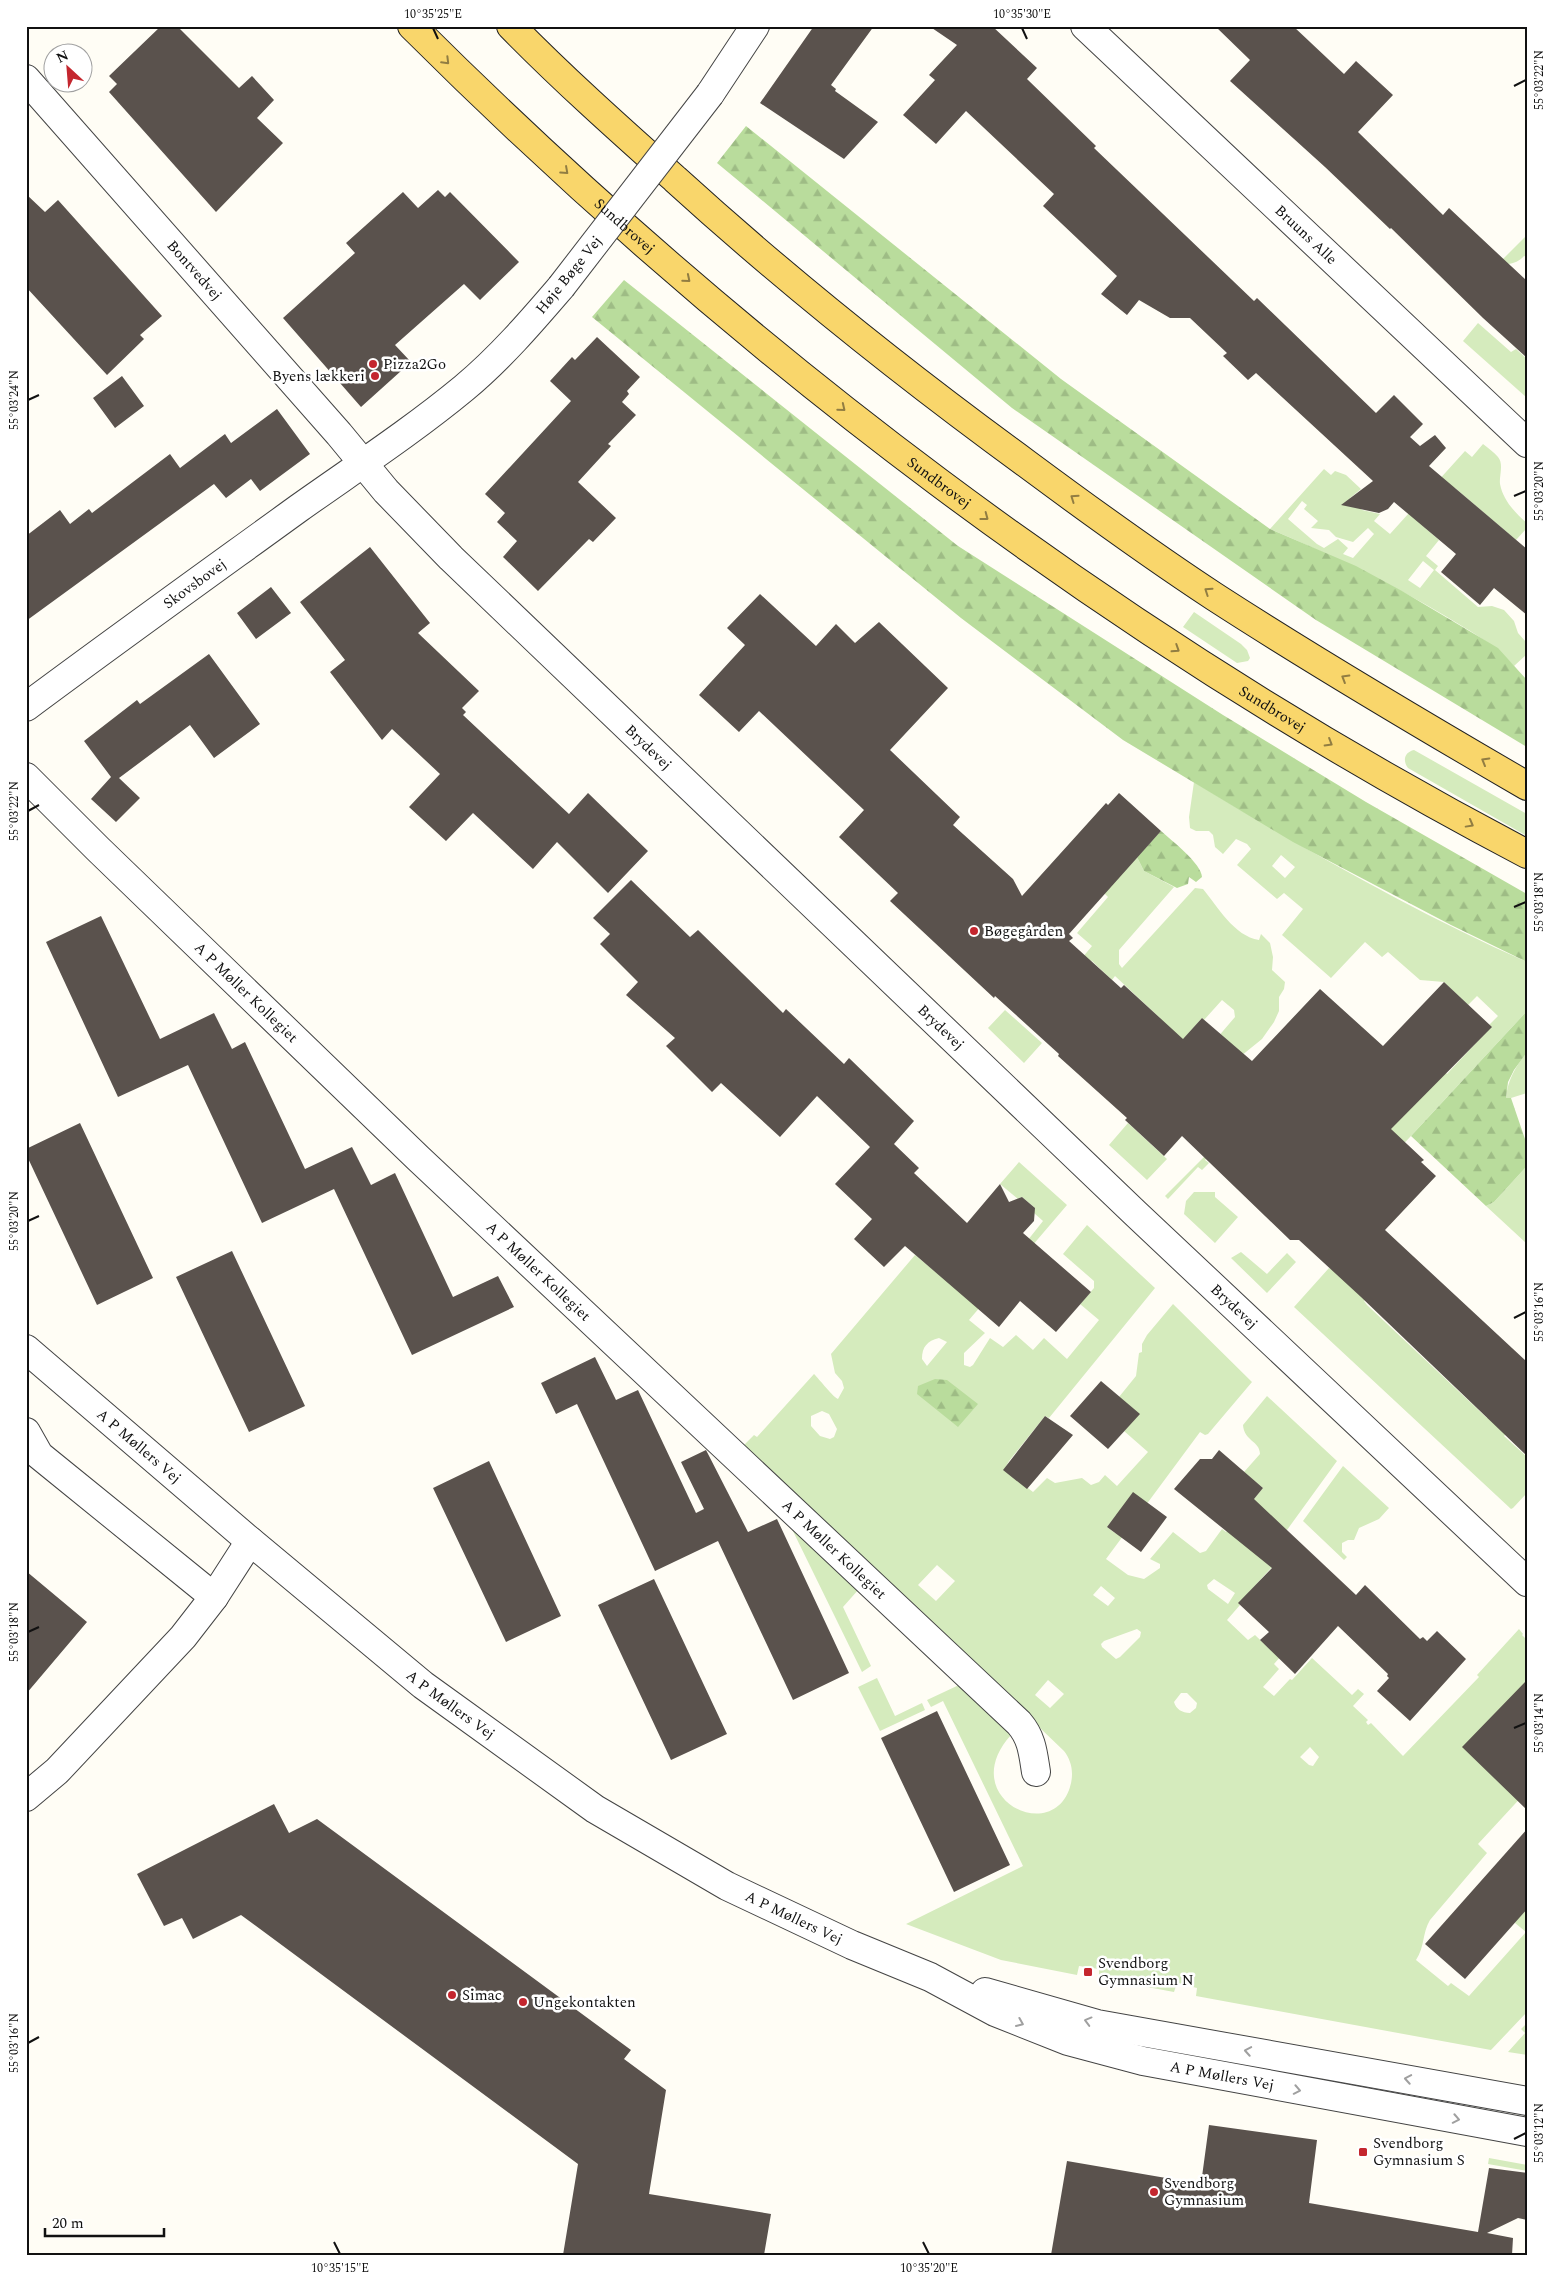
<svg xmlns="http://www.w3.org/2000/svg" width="1553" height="2281" font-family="Spectral,serif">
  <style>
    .green { fill: #d5ebbd; fill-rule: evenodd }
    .forest { fill: url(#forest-firs) }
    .building { fill: #5a524d }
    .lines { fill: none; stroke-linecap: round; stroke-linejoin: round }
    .minor-casing { stroke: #444; stroke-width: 30 }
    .major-casing { stroke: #222; stroke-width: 30 }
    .minor { stroke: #fff; stroke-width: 28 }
    .major { stroke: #f9d66b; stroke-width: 28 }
    .minor-bridge-casing { stroke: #444; stroke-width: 30; stroke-linecap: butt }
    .minor-bridge { stroke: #fff; stroke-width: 28 }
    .oneway { stroke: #917d42 }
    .oneway2 { stroke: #a0a0a0 }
    .ticks { fill: none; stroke: #111; stroke-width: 2 }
    .poi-dot { fill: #c4262e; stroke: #fff; stroke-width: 2 }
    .labels { text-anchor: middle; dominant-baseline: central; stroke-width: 5; stroke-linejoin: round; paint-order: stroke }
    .street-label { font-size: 15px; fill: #111; stroke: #fff }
    .poi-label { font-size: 15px; fill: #111; stroke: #fff; text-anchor: start }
    .neatline { fill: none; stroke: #111; stroke-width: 2 }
    .ticks-label { font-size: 12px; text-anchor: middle; fill: #111 }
  </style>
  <defs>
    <pattern id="forest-firs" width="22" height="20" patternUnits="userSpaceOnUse" patternTransform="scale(1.25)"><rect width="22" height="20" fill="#b9dc9c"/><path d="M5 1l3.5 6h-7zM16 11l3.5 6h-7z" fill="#9ebc85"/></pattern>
  </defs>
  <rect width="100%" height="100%" fill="#fffdf5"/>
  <path class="green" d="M1527 235V257L1524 256C1518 263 1508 266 1500 262Z
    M1478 323 1511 352 1516 349 1527 359V398L1463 341Z
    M1483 444C1488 448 1494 452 1498 457 1504 464 1499 476 1500 484 1503 500 1515 513 1527 523V528L1516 540 1455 488 1423 526 1439 540 1426 556 1438 566 1435 570 1478 607 1492 606 1504 610 1514 621 1518 633 1527 643V654L1514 666C1493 643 1473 633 1447 617 1390 583 1331 555 1270 529L1324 469 1331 475 1335 471 1346 475 1361 489 1350 498 1362 510 1380 514 1374 521 1390 534 1465 451 1472 457ZM1302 501 1307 505 1304 509 1318 521 1311 528 1329 530 1336 537 1353 542 1368 528 1374 534 1353 558 1343 554 1348 548 1338 539 1324 548 1317 544 1288 519ZM1423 561 1434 570 1420 588 1408 580Z
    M1194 612 1241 644 1247 650 1250 658 1248 661 1237 663 1183 627Z
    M1414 750 1527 814V836L1408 768C1402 760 1405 752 1414 750Z
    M1194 782C1301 847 1412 911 1527 962V1011L1397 1151 1387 1127 1445 1072 1447 1074 1491 1027 1489 1025 1498 1016 1477 996 1468 1005 1444 982 1420 980 1388 952 1382 957 1365 942 1331 978 1282 935 1303 909 1284 893 1277 899 1237 865 1251 849 1247 844 1236 839 1223 854 1215 847 1213 835 1209 831H1196L1190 828 1189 817ZM1281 855 1295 867 1285 878 1272 866Z
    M1137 857 1144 871 1174 887 1119 950V964L1122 968 1195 888 1203 889C1218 907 1234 936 1259 940L1261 934 1270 943 1273 957 1272 970 1285 982 1284 989 1279 997V1011L1274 1022 1262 1039 1241 1056 1205 1052 1235 1017 1234 1010 1222 1000 1204 1020 1202 1018 1170 1054 1160 1018 1115 976 1112 980 1092 961 1082 958 1092 946 1077 933 1108 897 1104 893Z
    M1005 1010 1042 1043 1024 1063 988 1028Z
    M1527 1052V1093L1511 1098H1506C1508 1079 1515 1068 1527 1052Z
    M1242 1119 1205 1160 1209 1163 1202 1170 1198 1167 1168 1199 1165 1196Z
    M1128 1123 1167 1159 1147 1180 1109 1145Z
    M1019 1162 1067 1205 969 1320 985 1333 964 1353V1365L970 1367 973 1365 990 1338 1003 1347 1016 1335 1033 1350 1044 1338 1067 1359 1099 1320 1080 1304 1094 1288V1281L1063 1254 1087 1225 1155 1288 1049 1418 1045 1416 1009 1461 1004 1470 1033 1492 1047 1478 1055 1483 1082 1478 1091 1485 1099 1482 1105 1475 1117 1486 1148 1452 1124 1431 1139 1414 1119 1397 1136 1376 1139 1353 1142 1352V1344L1147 1335 1173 1304 1252 1382 1208 1434 1205 1435 1200 1432 1106 1559 1128 1575 1144 1579 1160 1568V1564L1150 1559 1173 1532 1200 1553 1206 1551 1222 1529 1226 1532 1263 1488 1244 1472 1260 1454C1260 1441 1244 1441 1243 1425L1267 1396 1337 1461 1287 1530 1273 1566 1239 1603 1240 1605 1227 1620 1248 1640 1255 1635 1275 1654 1295 1640 1274 1664 1279 1669 1263 1687 1274 1696 1290 1679 1292 1680 1312 1658 1352 1695 1358 1689 1364 1694 1353 1706 1368 1720 1366 1722 1368 1725 1371 1723 1403 1756 1479 1677 1477 1675 1519 1629 1523 1634 1522 1635 1527 1640V1791L1478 1844 1487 1853 1430 1920C1422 1933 1425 1947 1416 1960L1448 1986 1451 1983 1469 1996 1526 1932 1515 1923 1527 1895V2012L1491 2050 1196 1996 1197 1988 1177 1983 1174 1992 1099 1978V1969L1079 1966 1077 1975 1001 1960 906 1924 1023 1866 943 1701 931 1707 927 1700 959 1685 1011 1735C955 1797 1052 1846 1070 1787 1074 1774 1072 1761 1064 1751L744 1445 754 1435 757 1437 814 1374C819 1379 834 1398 838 1399L844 1388 842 1381 835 1373 831 1354 915 1255 937 1273 1004 1270 1043 1221 1034 1213V1207L1022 1197 1018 1199 1000 1184ZM939 1338 947 1342 927 1366 922 1359C922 1347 927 1341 939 1338ZM822 1411 829 1414 837 1429 834 1437 830 1439 820 1436 811 1426V1416ZM1116 1515 1125 1521 1115 1533 1107 1527ZM937 1565 955 1581 936 1601 918 1585ZM1214 1579 1235 1593 1228 1604 1208 1589 1207 1585ZM1101 1586 1115 1598 1108 1606 1093 1595ZM1137 1629 1141 1632 1140 1637 1120 1657 1116 1659 1102 1647 1101 1644 1104 1641ZM1048 1680 1064 1694 1050 1708 1035 1695ZM1181 1693H1187L1197 1703 1196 1708 1190 1713C1182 1713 1176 1709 1174 1702ZM1310 1747 1319 1757 1313 1766 1309 1765 1300 1757Z
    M1527 1166V1244L1486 1206 1494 1202Z
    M1194 1192H1215V1197L1238 1217 1215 1243 1184 1214 1186 1201Z
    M1241 1252 1267 1274 1287 1253 1296 1262 1267 1293 1231 1258Z
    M1329 1268 1372 1293 1364 1301 1367 1305 1487 1418 1493 1411 1511 1428 1504 1436 1527 1457V1493L1513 1508 1511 1509 1294 1307Z
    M1343 1466 1389 1508 1379 1519 1359 1528 1354 1540H1348L1342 1543V1552L1347 1557 1344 1560 1303 1521Z
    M788 1521 859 1589 843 1607 871 1666 862 1672Z
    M877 1678 895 1716 922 1703 925 1710 880 1731 858 1687Z
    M1527 2023V2055L1508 2052 1525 2033 1521 2029Z
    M1489 2158 1527 2165V2171L1488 2164Z"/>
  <path class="forest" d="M746 126 1061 379 1270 529 1356 566 1402 591 1498 648 1527 680V747L1316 620 1012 408 717 163Z
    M624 280 958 546 1223 715 1366 802 1527 894V962L1451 925 1293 842 1123 740 961 618 592 317Z
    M1161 831C1171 840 1202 864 1202 877L1196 882 1189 877 1188 884 1177 888 1144 871 1137 857Z
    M1527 1011V1052L1514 1070 1508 1082 1506 1098H1511L1527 1145V1166L1494 1202 1486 1206 1411 1136Z
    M935 1379 947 1380 978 1404 958 1427 917 1394 918 1386Z"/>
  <path class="building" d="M161 26H177L239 88 252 76 274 100 257 118 283 143 216 212 109 92 117 84 109 76Z
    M814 26H874L831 85 836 89 835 91 878 122 844 159 760 103Z
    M929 26H992L1037 68 1027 79 1096 146 1094 148 1254 301 1257 298 1376 413 1394 395 1423 424 1410 437 1420 446 1435 435 1446 448 1429 466 1527 549V615L1494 588 1480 605 1441 572 1456 554 1394 502 1388 509 1379 513 1341 505 1373 481 1256 373 1248 380 1223 356 1227 353 1190 318H1170L1139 300 1127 315 1101 294 1117 276 1043 206 1054 194 966 111 936 144 903 115 935 80 929 75 957 45Z
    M1215 26H1293L1344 74 1356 61 1393 95 1358 132 1443 215 1449 208 1527 281V358L1483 318 1391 228 1390 229 1325 167 1230 81 1250 60Z
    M438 190 445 197 450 192 519 262 480 300 464 284 395 345 411 362 361 407 283 318 355 253 346 243 403 192 418 208Z
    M26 194 45 212 58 200 162 316 140 335 144 339 107 375 26 287Z
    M597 337 640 377 627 391 629 394 622 402 636 415 608 444 611 446 578 482 616 518 593 542 589 539 538 591 503 557 517 541 497 522 505 513 485 494 571 401 550 381 572 357 575 360Z
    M122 376 144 406 115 428 93 398Z
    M277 409 310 454 260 491 251 479 226 498 214 484 26 621V536L60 510 70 524 89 509 92 513 170 454 180 468 225 434 231 443Z
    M370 547 430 623 418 633 479 691 462 708 466 712 463 715 569 814 588 793 648 851 608 893 557 842 533 869 473 813 446 841 409 807 440 774 392 729 382 740 330 672 345 660 300 602Z
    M271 587 291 613 256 639 237 613Z
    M760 594 816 646 836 624 855 643 879 622 948 688 890 750 960 817 953 825 1013 879 1022 896 1106 803 1108 805 1119 793 1161 831 1069 934 1073 938 1069 941 1121 988 1124 985 1183 1039 1202 1018 1252 1061 1320 989 1383 1046 1444 982 1492 1027 1391 1129 1424 1160 1421 1162 1436 1176 1385 1230 1527 1362V1456L1361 1297 1299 1240H1290L1182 1136 1164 1156 1125 1120 1127 1118 1058 1056 1059 1054 995 996 994 998 890 901 898 893 839 837 864 810 759 711 739 732 699 695 745 645 727 628Z
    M209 654 260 724 214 758 190 725 119 778 140 798 116 822 91 799 111 777 84 741 137 700 140 704Z
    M631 880 690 937 698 930 783 1013 786 1009 844 1064 849 1058 914 1121 894 1144 919 1168 914 1173 967 1223 1000 1184 1009 1202 1022 1197 1035 1208 1034 1221 1023 1233 1091 1292 1056 1332 1020 1301 999 1327 905 1246 884 1267 854 1239 872 1219 835 1184 870 1147 817 1096 780 1137 721 1083 712 1092 666 1046 675 1038 626 995 638 982 600 944 610 934 593 918Z
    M101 916 160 1039 214 1013 232 1049 245 1042 305 1169 352 1147 371 1185 395 1173 453 1297 498 1276 514 1307 412 1355 334 1189 262 1223 188 1065 118 1097 46 942Z
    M80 1123 153 1278 97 1305 26 1154V1149Z
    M232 1251 305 1406 249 1432 176 1277Z
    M595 1357 616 1400 638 1390 696 1513 704 1509 681 1462 706 1450 748 1532 777 1519 849 1673 793 1700 718 1541 655 1571 577 1404 556 1414 541 1383Z
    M1101 1381 1140 1414 1108 1449 1070 1416Z
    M1045 1416 1073 1435 1027 1489 1003 1470Z
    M1219 1450 1263 1488 1254 1499 1356 1595 1365 1585 1420 1639 1423 1637 1427 1641 1437 1631 1466 1659 1410 1721 1377 1691 1389 1678 1387 1676 1388 1674 1338 1626 1295 1674 1260 1640 1269 1632 1238 1603 1272 1568 1174 1489 1200 1459H1212Z
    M489 1461 561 1616 506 1642 433 1488Z
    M1133 1492 1167 1517 1141 1552 1107 1527Z
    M26 1571 87 1622 26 1694Z
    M654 1579 727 1734 671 1760 598 1605Z
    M1527 1680V1810L1462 1747Z
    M937 1711 1010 1865 954 1892 881 1738Z
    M274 1804 289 1833 317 1819 631 2050 624 2059 666 2090 649 2194 771 2214 764 2255H563L578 2164 241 1915 193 1939 182 1918 164 1926 137 1874Z
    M1527 1829V1909L1465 1979 1425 1944Z
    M1209 2125 1317 2140 1309 2203 1478 2232 1489 2168 1527 2173V2220L1518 2218 1487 2233 1513 2238 1512 2255H1051L1067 2161 1201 2184Z"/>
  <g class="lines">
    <g class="minor-casing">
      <g id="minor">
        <path id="s1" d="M1085 26 1527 443"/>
        <path id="s2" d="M26 79 339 434 386 491 451 558 1135 1213 1527 1582"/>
        <path d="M710 94 755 26"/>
        <path id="s3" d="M26 707C116 640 208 574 299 508 354 469 412 431 464 388 500 358 531 322 561 287"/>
        <path id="s4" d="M26 777 98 849 418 1158 1019 1723C1032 1738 1033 1753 1036 1772"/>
        <path id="s5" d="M26 1349 250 1541 423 1685 595 1809 727 1886 852 1945 930 1977 995 2012 1068 2041 1143 2061 1527 2132"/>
        <path d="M26 1432 39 1455 214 1597"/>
        <path d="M26 1797 57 1771 183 1637 214 1597 250 1541"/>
        <path d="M985 1992 1097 2024 1527 2101"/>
      </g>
    </g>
    <g class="major-casing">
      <g id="major">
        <path id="s6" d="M412 26C741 354 1115 638 1527 854"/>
        <path d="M511 26C564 80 619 129 675 179 787 281 905 375 1027 464 1089 510 1151 555 1215 597 1317 663 1422 725 1527 786"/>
      </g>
    </g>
    <use href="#minor" class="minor"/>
    <use href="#major" class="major"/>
    <g class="minor-bridge-casing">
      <path id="minor-bridge" d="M561 287 710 94"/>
    </g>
    <use href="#minor-bridge" class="minor-bridge"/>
  </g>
  <defs><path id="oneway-chevron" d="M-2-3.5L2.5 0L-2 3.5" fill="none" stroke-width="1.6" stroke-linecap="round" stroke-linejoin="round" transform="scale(1.25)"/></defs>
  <g class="oneway">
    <use href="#oneway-chevron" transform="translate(446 61) rotate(45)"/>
    <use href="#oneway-chevron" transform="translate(565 171) rotate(42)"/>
    <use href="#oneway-chevron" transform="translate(687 279) rotate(40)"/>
    <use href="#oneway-chevron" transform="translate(842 408) rotate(39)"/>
    <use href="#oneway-chevron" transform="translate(1074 498) rotate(-145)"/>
    <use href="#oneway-chevron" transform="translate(985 517) rotate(37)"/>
    <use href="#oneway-chevron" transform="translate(1208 591) rotate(-146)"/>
    <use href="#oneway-chevron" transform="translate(1176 649) rotate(33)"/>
    <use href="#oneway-chevron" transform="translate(1345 678) rotate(-149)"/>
    <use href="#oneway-chevron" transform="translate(1329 743) rotate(31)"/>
    <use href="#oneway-chevron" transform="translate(1485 761) rotate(-150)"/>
    <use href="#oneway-chevron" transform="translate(1470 824) rotate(29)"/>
  </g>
  <g class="oneway2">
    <use href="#oneway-chevron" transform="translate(1088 2021) rotate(-165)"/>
    <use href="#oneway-chevron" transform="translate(1020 2023) rotate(23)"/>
    <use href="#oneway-chevron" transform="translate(1248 2051) rotate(-170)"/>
    <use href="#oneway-chevron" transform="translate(1408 2079) rotate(-170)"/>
    <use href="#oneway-chevron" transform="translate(1297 2090) rotate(11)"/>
    <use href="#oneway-chevron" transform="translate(1456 2119) rotate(11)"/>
  </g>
  <path class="ticks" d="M433 28 438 39M1022 28 1027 39M1514 86 1526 80M28 400 39 395M1514 496 1526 491M28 811 39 805M1514 907 1526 902M28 1221 39 1216M1514 1318 1526 1312M28 1632 39 1627M1514 1728 1526 1723M28 2043 39 2037M1514 2139 1526 2133M334 2242 340 2254M923 2242 929 2254"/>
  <g class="poi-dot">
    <circle cx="373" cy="364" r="5"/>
    <circle cx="375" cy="376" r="5"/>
    <circle cx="974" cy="931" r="5"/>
    <rect x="1083" y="1967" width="10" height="10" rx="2.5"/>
    <circle cx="452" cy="1995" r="5"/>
    <circle cx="523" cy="2002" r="5"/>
    <rect x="1358" y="2147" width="10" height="10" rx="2.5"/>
    <circle cx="1154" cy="2192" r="5"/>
  </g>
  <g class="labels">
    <g class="street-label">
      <text stroke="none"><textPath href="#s6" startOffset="292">Sundbrovej</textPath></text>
      <text stroke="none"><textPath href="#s1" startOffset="304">Bruuns Alle</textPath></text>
      <text stroke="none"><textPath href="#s2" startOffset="255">Bontvedvej</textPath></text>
      <text transform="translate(569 275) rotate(-51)">Høje Bøge Vej</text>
      <text stroke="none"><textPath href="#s6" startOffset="698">Sundbrovej</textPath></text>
      <text stroke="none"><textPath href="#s3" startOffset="209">Skovsbovej</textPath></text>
      <text stroke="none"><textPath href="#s6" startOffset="1101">Sundbrovej</textPath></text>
      <text stroke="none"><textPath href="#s2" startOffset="914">Brydevej</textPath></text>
      <text stroke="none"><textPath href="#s4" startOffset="308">A P Møller Kollegiet</textPath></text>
      <text stroke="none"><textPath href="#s2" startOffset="1319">Brydevej</textPath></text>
      <text stroke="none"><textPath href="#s4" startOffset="712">A P Møller Kollegiet</textPath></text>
      <text stroke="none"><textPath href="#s2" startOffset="1724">Brydevej</textPath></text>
      <text stroke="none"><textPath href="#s5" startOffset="149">A P Møllers Vej</textPath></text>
      <text stroke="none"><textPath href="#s4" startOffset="1118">A P Møller Kollegiet</textPath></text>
      <text stroke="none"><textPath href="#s5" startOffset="554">A P Møllers Vej</textPath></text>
      <text stroke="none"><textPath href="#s5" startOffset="959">A P Møllers Vej</textPath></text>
      <text stroke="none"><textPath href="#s5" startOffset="1418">A P Møllers Vej</textPath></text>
    </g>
    <g class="poi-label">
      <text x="383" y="364">Pizza2Go</text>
      <text x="365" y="376" text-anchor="end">Byens lækkeri</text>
      <text x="984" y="931">Bøgegården</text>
      <text x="1098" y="1963">Svendborg<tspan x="1098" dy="17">Gymnasium N</tspan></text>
      <text x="462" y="1995">Simac</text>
      <text x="533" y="2002">Ungekontakten</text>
      <text x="1373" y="2143">Svendborg<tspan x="1373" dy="17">Gymnasium S</tspan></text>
      <text x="1164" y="2183">Svendborg<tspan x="1164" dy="17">Gymnasium</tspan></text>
    </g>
  </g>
  <rect width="1553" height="2281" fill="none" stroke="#ffffff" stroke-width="55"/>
  <g transform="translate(68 68) rotate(334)"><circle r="24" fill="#ffffff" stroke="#a0a0a0"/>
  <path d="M0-4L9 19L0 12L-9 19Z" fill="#c4262e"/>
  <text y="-8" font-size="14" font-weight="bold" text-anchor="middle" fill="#111111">N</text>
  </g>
  <path d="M45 2228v8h119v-8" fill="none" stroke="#111111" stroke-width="2.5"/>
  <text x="52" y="2228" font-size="15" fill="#111111" stroke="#ffffff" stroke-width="4" paint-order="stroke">20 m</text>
  <rect x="28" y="28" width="1498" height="2226" class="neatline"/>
  <g class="ticks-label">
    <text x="433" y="18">10°35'25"E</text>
    <text x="1022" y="18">10°35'30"E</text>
    <text transform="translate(1539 80) rotate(-90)" y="4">55°03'22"N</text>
    <text transform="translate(14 400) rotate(-90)" y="4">55°03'24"N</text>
    <text transform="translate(1539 491) rotate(-90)" y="4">55°03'20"N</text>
    <text transform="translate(14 811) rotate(-90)" y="4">55°03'22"N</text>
    <text transform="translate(1539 902) rotate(-90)" y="4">55°03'18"N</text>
    <text transform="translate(14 1221) rotate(-90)" y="4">55°03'20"N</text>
    <text transform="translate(1539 1312) rotate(-90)" y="4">55°03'16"N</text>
    <text transform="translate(14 1632) rotate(-90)" y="4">55°03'18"N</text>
    <text transform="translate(1539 1723) rotate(-90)" y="4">55°03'14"N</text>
    <text transform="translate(14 2043) rotate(-90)" y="4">55°03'16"N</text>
    <text transform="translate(1539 2133) rotate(-90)" y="4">55°03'12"N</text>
    <text x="340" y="2272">10°35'15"E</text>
    <text x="929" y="2272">10°35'20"E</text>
  </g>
</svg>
